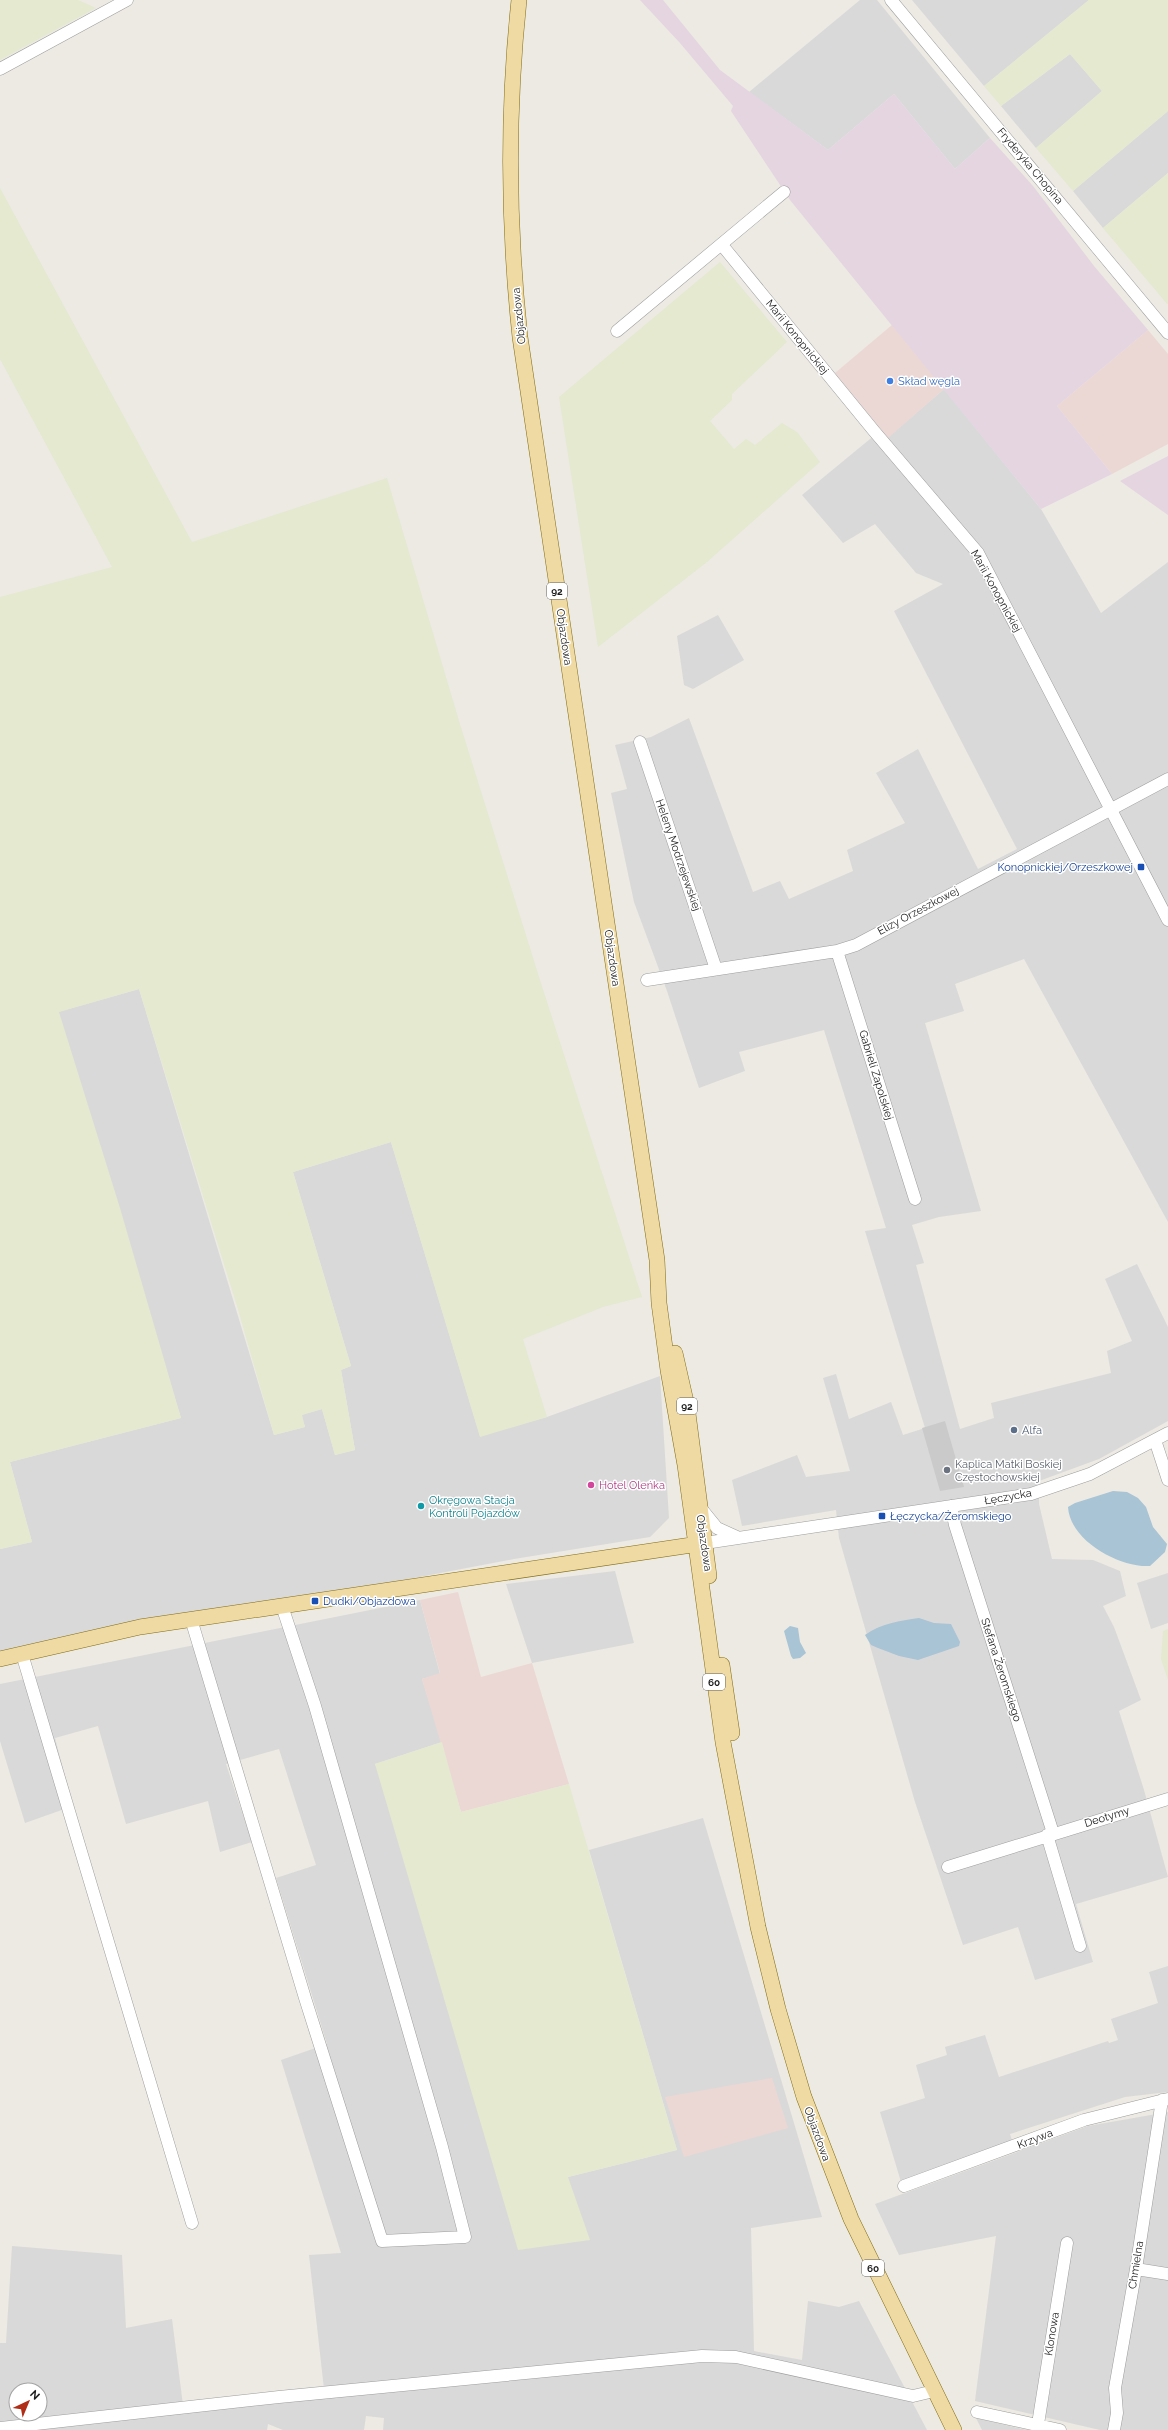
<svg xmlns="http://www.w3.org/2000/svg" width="1168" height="2430" font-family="Raleway,sans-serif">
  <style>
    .residential { fill: #dad9d9; fill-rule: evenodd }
    .commercial { fill: #ebd8d4 }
    .industrial { fill: #e4d5e0 }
    .religious { fill: #cacaca }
    .farmland { fill: #e4e9d0 }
    .water { fill: #a8c4d5 }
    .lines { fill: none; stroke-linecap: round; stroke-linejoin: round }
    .minor-casing { stroke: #9d9d9d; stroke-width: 13 }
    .major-casing { stroke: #826d11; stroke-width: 16 }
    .minor { stroke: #fff; stroke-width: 12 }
    .major { stroke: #f0daa4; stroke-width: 15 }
    .shop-dot { fill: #3f7fe0; stroke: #fff; stroke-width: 1.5 }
    .transit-dot { fill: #1a4fb4; stroke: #fff; stroke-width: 1.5 }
    .service-dot { fill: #5c6f8a; stroke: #fff; stroke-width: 1.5 }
    .worship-dot { fill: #6b7280; stroke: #fff; stroke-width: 1.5 }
    .hotel-dot { fill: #d1479c; stroke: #fff; stroke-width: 1.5 }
    .culture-dot { fill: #0f9aa8; stroke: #fff; stroke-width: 1.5 }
    .labels { text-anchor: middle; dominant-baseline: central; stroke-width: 3; stroke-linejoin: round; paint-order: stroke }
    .shield { fill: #fff; stroke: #606060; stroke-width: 1 }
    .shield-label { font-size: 10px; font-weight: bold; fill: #1c1c1c }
    .street-label { font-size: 11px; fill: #1c1c1c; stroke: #fff }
    .shop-label { font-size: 11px; fill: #366cbe; stroke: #fff; text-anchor: start }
    .transit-label { font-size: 11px; fill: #164399; stroke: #fff; text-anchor: start }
    .service-label { font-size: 11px; fill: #4e5e75; stroke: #fff; text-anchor: start }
    .worship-label { font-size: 11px; fill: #5b616d; stroke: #fff; text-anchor: start }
    .hotel-label { font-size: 11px; fill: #b23c85; stroke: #fff; text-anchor: start }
    .culture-label { font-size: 11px; fill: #0d838f; stroke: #fff; text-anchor: start }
  </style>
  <rect width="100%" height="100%" fill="#eceae3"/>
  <path class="residential" d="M860 0H877L990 138 955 169 894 94 828 150 749 92Z
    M912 0H1089L984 86Z
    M1070 54 1102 91 1036 148 1001 106Z
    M1168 111V173L1103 228 1073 191Z
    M944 389 1041 509 1101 613 1168 562V1222L1024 959 955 984 964 1011 925 1023 981 1211 939 1217 912 1225 924 1263 916 1265 960 1429 994 1418 991 1403 1111 1373 1107 1351 1132 1341 1105 1279 1137 1264 1168 1327V1421L1099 1459 1039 1481V1504L1052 1559 1093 1560 1120 1571 1126 1596 1103 1606 1114 1627 1141 1700 1119 1711 1144 1790 1168 1877 1076 1904 1093 1962 1035 1980 1018 1927 963 1945 915 1802 839 1538 836 1510 742 1526 732 1480 797 1455 806 1477 850 1471 823 1378 836 1374 849 1419 891 1402 903 1435 925 1428 865 1231 886 1228 824 1030 739 1052 745 1071 699 1088 667 991 634 902 611 793 627 789 615 745 651 737 689 718 753 892 780 881 789 899 853 871 847 850 905 823 876 773 918 749 978 869 1017 849 894 611 943 584 916 573 875 524 843 543 802 495 881 430 888 437Z
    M718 615 744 660 693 689 684 685 677 636Z
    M139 989 274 1435 305 1427 301 1415 322 1409 335 1455 355 1450 341 1370 351 1366 293 1172 391 1142 480 1436 547 1417 660 1376 669 1518 650 1537 514 1559 0 1657V1549L32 1542 10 1462 181 1418 58 1012Z
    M615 1571 634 1643 532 1663 506 1584Z
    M1168 1573V1623L1151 1629 1137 1583Z
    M420 1600 440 1674 422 1679 442 1742 375 1764 568 2177 677 2150 589 1850 703 1818 822 2217 751 2228 754 2351 802 2360 808 2301 839 2307 859 2301 927 2430H383L384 2418 366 2416 364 2430H283L268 2424 267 2430H0V2343H6L12 2246 122 2255 126 2328 172 2319 184 2413 325 2398 309 2255 341 2253 281 2060 327 2044 276 1878 316 1865 279 1749 226 1764 252 1842 220 1852 208 1801 126 1824 98 1726 55 1738 73 1806 25 1823 0 1741V1684ZM16 2390H40V2414H16Z
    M1168 1966V2092L1125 2097 1010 2134 1013 2144 901 2182 880 2112 925 2098 916 2065 947 2055 945 2047 985 2035 999 2077 1108 2041 1109 2043 1118 2040 1111 2019 1158 2003 1149 1972Z
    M1168 2112V2430H1100L975 2401 996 2236 899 2255 875 2204 1088 2126Z
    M976 2418 1027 2430H982Z"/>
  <path class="commercial" d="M892 325 944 389 888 438 835 373Z
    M1148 330 1168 354V444L1112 474 1057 406Z
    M458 1592 481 1677 532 1663 569 1784 461 1812 422 1679 440 1673 420 1600Z
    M772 2078 788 2128 684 2157 665 2097Z"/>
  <path class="industrial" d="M640 0H663L720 70 828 150 894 94 955 169 990 138 1033 186 1094 266 1148 330 1057 406 1112 474 1041 509 790 200 731 111 733 106 680 43Z
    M1168 456V515L1120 481Z"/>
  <path class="religious" d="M945 1421 964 1487 940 1491 922 1428Z"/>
  <path class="farmland" d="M0 0H78L96 8 0 60Z
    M1089 0H1168V111L1073 191 1036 148 1102 91 1070 54 1001 106 984 86Z
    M1168 173V305L1103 228Z
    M0 188 192 542 387 478 460 724 540 980 642 1297 603 1307 523 1339 547 1417 480 1437 391 1142 293 1172 351 1366 341 1370 355 1450 335 1455 322 1409 302 1415 305 1427 274 1435 237 1306 139 989 59 1012 120 1208 181 1418 10 1462 32 1542 0 1549V597L112 567 0 359Z
    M720 262 787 342 732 394V400L710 421 734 449 746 439 755 445 782 423 797 432 820 462 707 562 598 647 559 397Z
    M1168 1629V1680L1161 1659 1163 1631Z
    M442 1742 461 1812 569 1784 677 2150 568 2177 590 2240 518 2250 375 1764Z"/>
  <path class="water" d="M1113 1491 1127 1492 1138 1498 1146 1507 1153 1527 1167 1544 1165 1552 1150 1566C1120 1568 1070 1541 1068 1507L1075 1503Z
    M919 1618 934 1623 951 1624 960 1642 959 1646 918 1660 899 1656 878 1648 871 1645 865 1635C881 1623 900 1621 919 1618Z
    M790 1626 798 1628 800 1642 806 1653 800 1658 793 1659 791 1656 784 1631Z"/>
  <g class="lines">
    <g class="minor-casing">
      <path id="minor" d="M891 0 1168 333
        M0 69 127 0
        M722 245 874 431 978 553 1168 920
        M617 331 784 192
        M640 742 716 969
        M837 951 915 1199
        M647 980 837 951 856 945 1168 779
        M1155 1440 1168 1480
        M951 1506 955 1525 1053 1833
        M700 1507 717 1528 739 1538
        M705 1543 1031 1494 1090 1474 1168 1433
        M191 1619 305 1998 382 2241 465 2237 442 2147 315 1706 282 1606
        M22 1654 192 2223
        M1047 1835 1080 1946
        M948 1867 1168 1799
        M904 2186 1084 2120 1168 2099
        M1136 2269 1168 2274
        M977 2412 1060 2430
        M1038 2424 1067 2243
        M0 2428 279 2397 702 2356 736 2357 913 2396 934 2391
        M1114 2430 1117 2413 1115 2388 1136 2269 1162 2100"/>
    </g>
    <g class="major-casing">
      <path id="major" d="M519 0C507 113 508 224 520 337L657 1260 659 1303 668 1370 685 1465 723 1742 758 1927 778 2009 804 2097 851 2219 954 2430
        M675 1353 687 1406 709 1576
        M0 1659 140 1627 705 1543
        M722 1665 732 1733"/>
    </g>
    <use href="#minor" class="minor"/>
    <use href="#major" class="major"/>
  </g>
  <circle class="shop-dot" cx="890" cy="381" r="4"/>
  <g class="transit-dot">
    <rect x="1137" y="863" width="8" height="8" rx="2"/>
    <rect x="878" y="1512" width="8" height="8" rx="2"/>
    <rect x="311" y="1597" width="8" height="8" rx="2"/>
  </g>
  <circle class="service-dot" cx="1014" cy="1430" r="4"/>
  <circle class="worship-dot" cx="947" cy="1470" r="4"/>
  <circle class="hotel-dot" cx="591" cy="1485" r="4"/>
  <circle class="culture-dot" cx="421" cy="1506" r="4"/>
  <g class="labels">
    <g class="shield">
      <rect x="547" y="583" width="20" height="16" rx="3"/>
      <rect x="677" y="1398" width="20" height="16" rx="3"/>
      <rect x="703" y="1674" width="22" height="16" rx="3"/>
      <rect x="862" y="2260" width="22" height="16" rx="3"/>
    </g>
    <g class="shield-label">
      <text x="557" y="591">92</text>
      <text x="687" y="1406">92</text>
      <text x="714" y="1682">60</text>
      <text x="873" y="2268">60</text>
    </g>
    <g class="street-label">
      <text transform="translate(1030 166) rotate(50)">Fryderyka Chopina</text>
      <text transform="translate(519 316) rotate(-96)">Objazdowa</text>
      <text transform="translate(797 337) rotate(51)">Marii Konopnickiej</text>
      <text transform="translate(996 591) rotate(61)">Marii Konopnickiej</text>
      <text transform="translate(564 637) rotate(82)">Objazdowa</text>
      <text transform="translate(678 855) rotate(71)">Heleny Modrzejewskiej</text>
      <text transform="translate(918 911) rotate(-28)">Elizy Orzeszkowej</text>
      <text transform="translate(612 958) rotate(82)">Objazdowa</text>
      <text transform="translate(876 1075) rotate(73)">Gabrieli Zapolskiej</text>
      <text transform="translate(1008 1497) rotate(-10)">Łęczycka</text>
      <text transform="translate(704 1543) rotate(82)">Objazdowa</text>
      <text transform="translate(1001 1670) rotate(72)">Stefana Żeromskiego</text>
      <text transform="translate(1107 1817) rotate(-17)">Deotymy</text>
      <text transform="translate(817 2134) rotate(70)">Objazdowa</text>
      <text transform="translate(1035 2139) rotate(-21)">Krzywa</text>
      <text transform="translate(1136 2265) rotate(-81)">Chmielna</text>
      <text transform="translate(1052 2334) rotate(-81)">Klonowa</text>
    </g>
    <g class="shop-label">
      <text x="898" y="381">Skład węgla</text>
    </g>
    <g class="transit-label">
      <text x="1133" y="867" text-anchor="end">Konopnickiej/Orzeszkowej</text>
      <text x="890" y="1516">Łęczycka/Żeromskiego</text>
      <text x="323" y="1601">Dudki/Objazdowa</text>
    </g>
    <g class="service-label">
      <text x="1022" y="1430">Alfa</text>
    </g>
    <g class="worship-label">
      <text x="955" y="1464">Kaplica Matki Boskiej<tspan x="955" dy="13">Częstochowskiej</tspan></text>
    </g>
    <g class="hotel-label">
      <text x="599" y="1485">Hotel Oleńka</text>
    </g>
    <g class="culture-label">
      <text x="429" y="1500">Okręgowa Stacja<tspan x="429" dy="13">Kontroli Pojazdów</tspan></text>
    </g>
  </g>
  <g transform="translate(28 2402) rotate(44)"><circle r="19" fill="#ffffff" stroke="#a4a4a4"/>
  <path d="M0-3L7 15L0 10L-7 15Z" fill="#b02d18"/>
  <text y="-6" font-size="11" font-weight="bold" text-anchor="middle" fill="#1c1c1c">N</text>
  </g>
</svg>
